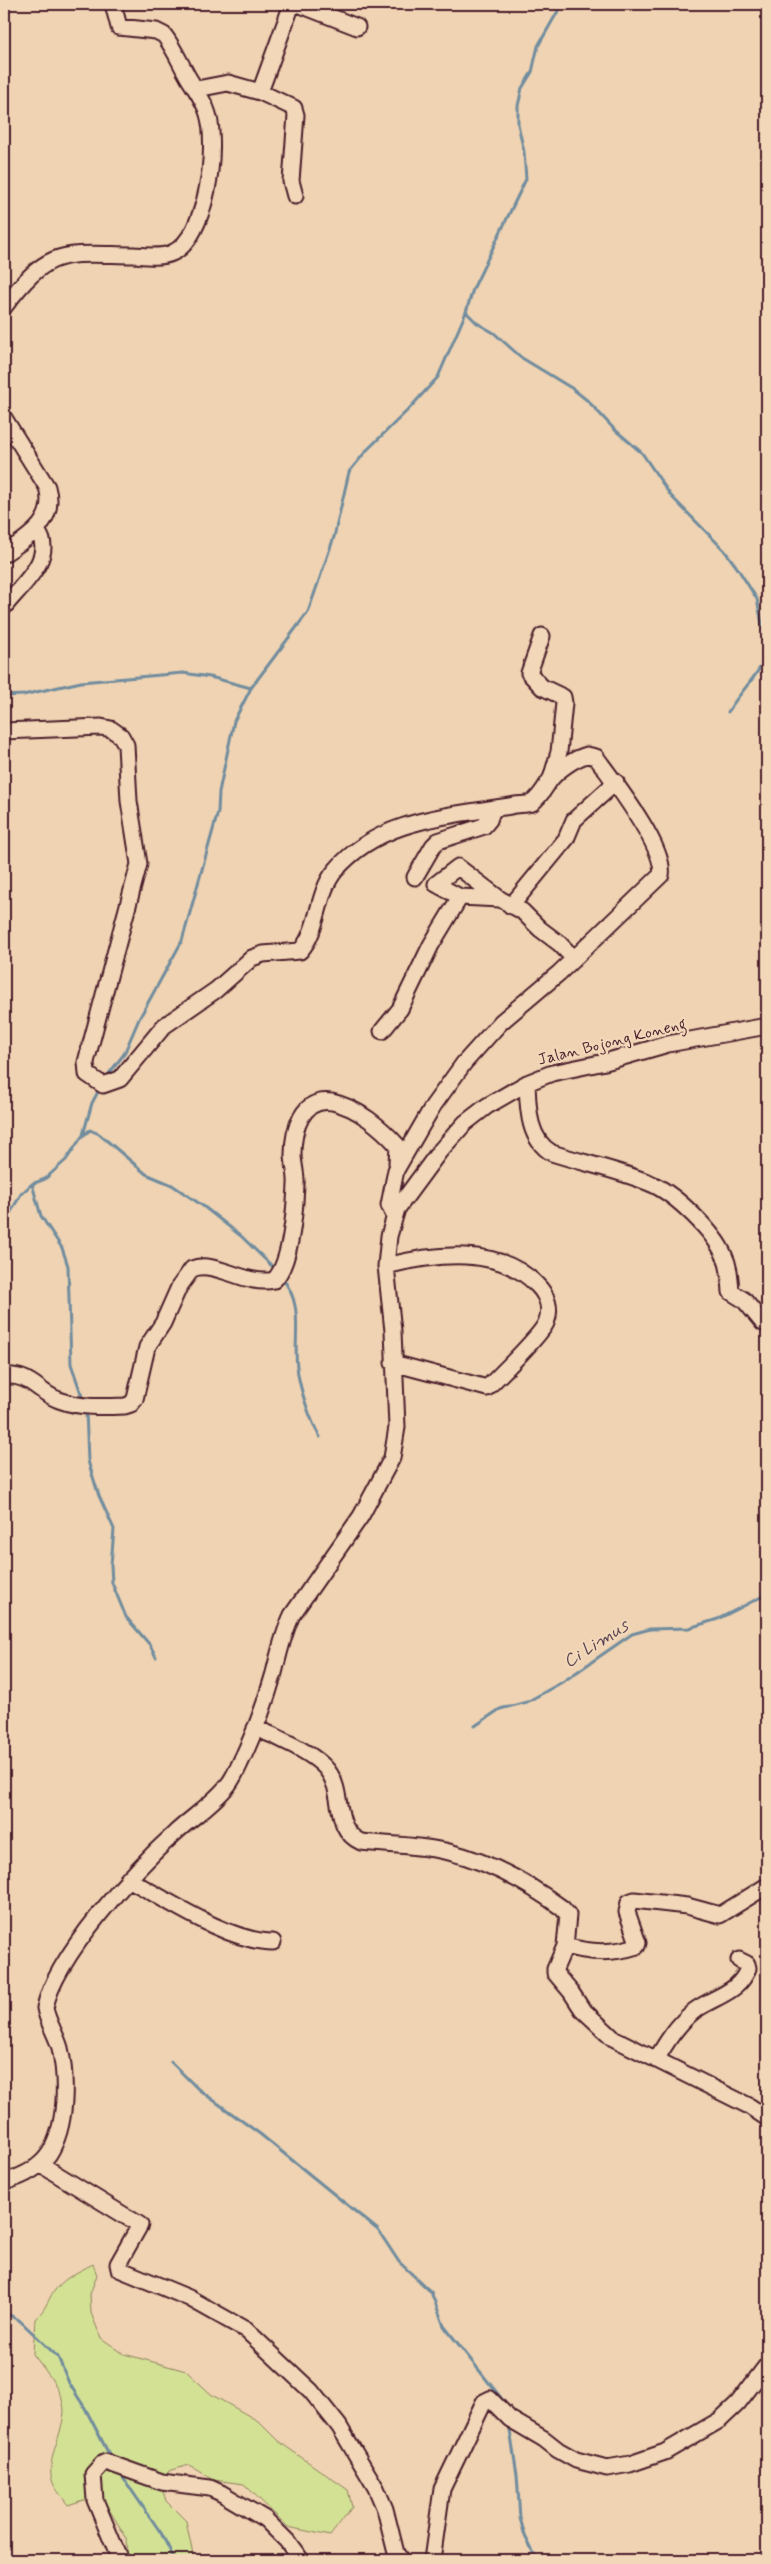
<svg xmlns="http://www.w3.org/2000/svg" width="771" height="2564" font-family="Mynerve,sans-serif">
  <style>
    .green { fill: #d3e194; stroke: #8e8060 }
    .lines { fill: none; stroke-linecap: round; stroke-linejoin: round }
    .stream { stroke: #718c9e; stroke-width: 3 }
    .minor-casing { stroke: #4a1f2b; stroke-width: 19 }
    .minor { stroke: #f2d7b9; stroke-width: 15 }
    .labels { text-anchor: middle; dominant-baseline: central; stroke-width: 4.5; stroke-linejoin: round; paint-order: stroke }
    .street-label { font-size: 16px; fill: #4a1f2b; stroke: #f2d7b9 }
    .water-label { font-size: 18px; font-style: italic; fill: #574351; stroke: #f2d7b9 }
  </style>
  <rect width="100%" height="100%" fill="#efd3b2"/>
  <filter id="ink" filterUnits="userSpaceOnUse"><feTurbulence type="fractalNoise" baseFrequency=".02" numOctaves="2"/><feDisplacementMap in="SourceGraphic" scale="10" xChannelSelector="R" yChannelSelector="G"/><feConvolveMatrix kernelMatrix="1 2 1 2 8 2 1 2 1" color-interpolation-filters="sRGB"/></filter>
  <g filter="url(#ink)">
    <path class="green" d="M93 2264 97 2275 90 2294 91 2313 101 2338 124 2354 186 2371 212 2395 258 2421 278 2441 348 2490 352 2507 330 2536 288 2527 244 2484 214 2480 189 2465 169 2471 160 2482 166 2501 186 2521 194 2560H127L126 2537 105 2503 83 2500 68 2505C63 2498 56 2490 53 2483 43 2459 69 2427 63 2403 60 2388 42 2366 33 2354L35 2319C44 2311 46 2305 51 2296 61 2279 76 2273 93 2264Z"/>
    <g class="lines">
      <path class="stream" d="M466 312 477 323 494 333 522 358 573 389 588 401 614 429 642 453 671 496 724 550 736 566 757 599 767 648
        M4 696 23 695 81 682 183 673 210 677 251 688
        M728 712C740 691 760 675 767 652
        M105 1079 124 1054 139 1019 182 941 218 812 219 792 234 721 251 688 308 612 334 537 349 472 367 450 408 410 438 377 466 312 473 289 526 179 524 152 518 124V106L522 88 532 72 538 46 562 4
        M84 1135 90 1130 99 1134 146 1174 172 1185 203 1206 241 1236 275 1269
        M32 1184 41 1216 62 1248 68 1266 71 1364 84 1402
        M4 1224 21 1194 32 1184 45 1179 66 1160 83 1135 92 1103 100 1088
        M282 1278C305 1306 293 1336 297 1367 299 1387 310 1420 320 1437
        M86 1410 88 1461 99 1496 114 1529 111 1565 112 1583 126 1617 150 1645 156 1657
        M475 1726 500 1709 527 1702 564 1681 632 1634 650 1629 689 1628 718 1619 767 1594
        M171 2062 198 2089 260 2134 378 2230 399 2262 431 2292 444 2326 505 2403
        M763 2098 767 2101
        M4 2312 19 2320 58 2357 69 2383 85 2408 111 2458
        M509 2424 517 2475 520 2518 525 2536 537 2560
        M119 2472 161 2533 175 2560"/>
      <g class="minor-casing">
        <path id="minor" d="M298 4 357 27
          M197 89 228 83 260 92 294 108 296 115 291 181 295 196
          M260 92 292 4
          M4 307C50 246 63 254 134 255 146 256 161 258 172 253 207 238 218 147 208 114 204 100 195 89 188 77 180 63 174 48 164 35L156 31 119 27 113 4
          M4 418 47 487C57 522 28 537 4 554
          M4 607C18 588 58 557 37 531
          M542 636 529 673 542 687 563 697 564 703 559 752 551 779
          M4 731 101 727 111 729 121 736 126 745 129 801 139 864 86 1062 87 1074 103 1085 120 1079 164 1026 216 990 252 958 263 954 300 951C320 929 316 894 335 871 378 819 448 816 510 806 517 804 525 805 532 803 541 796 544 789 550 780 558 770 575 758 587 755L596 757C612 779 667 849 661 875L559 973 501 1022 464 1063 433 1106 396 1170 389 1205 394 1216
          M415 877 433 846 438 841 484 826 489 820 493 809
          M460 897 436 884 458 867 500 899
          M511 906 566 839 574 820 616 782
          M382 1031 400 1009 431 945 460 897 500 899 522 911 540 929 560 944 574 959
          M527 1083C528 1108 528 1139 552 1153 586 1164 623 1171 654 1185 677 1196 714 1232 724 1255 730 1267 730 1280 731 1292L744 1300 763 1323
          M386 1266C434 1254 499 1245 537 1285 547 1295 552 1309 546 1323 541 1335 499 1376 487 1388L393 1363
          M4 1376C32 1374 37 1392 59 1400 80 1408 103 1407 125 1406L131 1404 135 1399 147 1347 163 1323 179 1287 192 1269C215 1259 246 1287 274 1280 291 1264 295 1208 296 1185 297 1174 293 1165 293 1154 293 1130 302 1097 332 1102 357 1107 382 1128 398 1146L397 1163
          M255 1728C274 1735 316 1754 328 1771 345 1794 332 1829 361 1842 390 1845 421 1845 449 1852 490 1862 528 1883 562 1908L568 1915 565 1946 555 1969V1973L571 1992 582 2009 613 2038 749 2106 767 2118
          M128 1879C167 1900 229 1942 273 1942
          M565 1946C591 1953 612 1954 637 1946L638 1943 627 1912 629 1902 634 1900 687 1906 720 1915 765 1887
          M656 2060C667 2041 677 2025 694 2011 712 1997 740 1993 748 1968L747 1964 739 1960
          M40 2164 140 2225 118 2264 119 2269 189 2298 246 2330 311 2391 339 2426 376 2488 385 2509 396 2553 401 2560
          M4 2182C21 2177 39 2169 49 2154 67 2126 67 2079 60 2048 56 2034 47 2021 45 2008 54 1958 137 1867 175 1833 192 1817 213 1804 228 1785 235 1776 239 1765 244 1755 256 1729 266 1701 274 1673 279 1653 283 1634 292 1615L361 1516 392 1458 397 1427 393 1331 386 1266 389 1236 397 1209 439 1152 465 1123 487 1106 527 1083 552 1073 605 1062 668 1044 767 1026
          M120 2560 95 2500 93 2474 102 2464 106 2462 162 2482 210 2488 221 2493 265 2519 287 2541 301 2560
          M432 2560 442 2489 484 2402 490 2399 510 2419 544 2439 558 2450 576 2460 607 2468 630 2464 665 2452 720 2420 738 2403 767 2365"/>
      </g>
      <use href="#minor" class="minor"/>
    </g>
  </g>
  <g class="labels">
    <g class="street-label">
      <text transform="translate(612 1042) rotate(-14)">Jalan Bojong Koneng</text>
    </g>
    <g class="water-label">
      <text transform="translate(596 1644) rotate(-33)">Ci Limus</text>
    </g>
  </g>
  <rect width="771" height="2564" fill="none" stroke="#f2d7b9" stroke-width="20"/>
  <rect x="10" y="10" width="751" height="2544" fill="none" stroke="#4a1f2b" stroke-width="2" filter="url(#ink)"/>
</svg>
